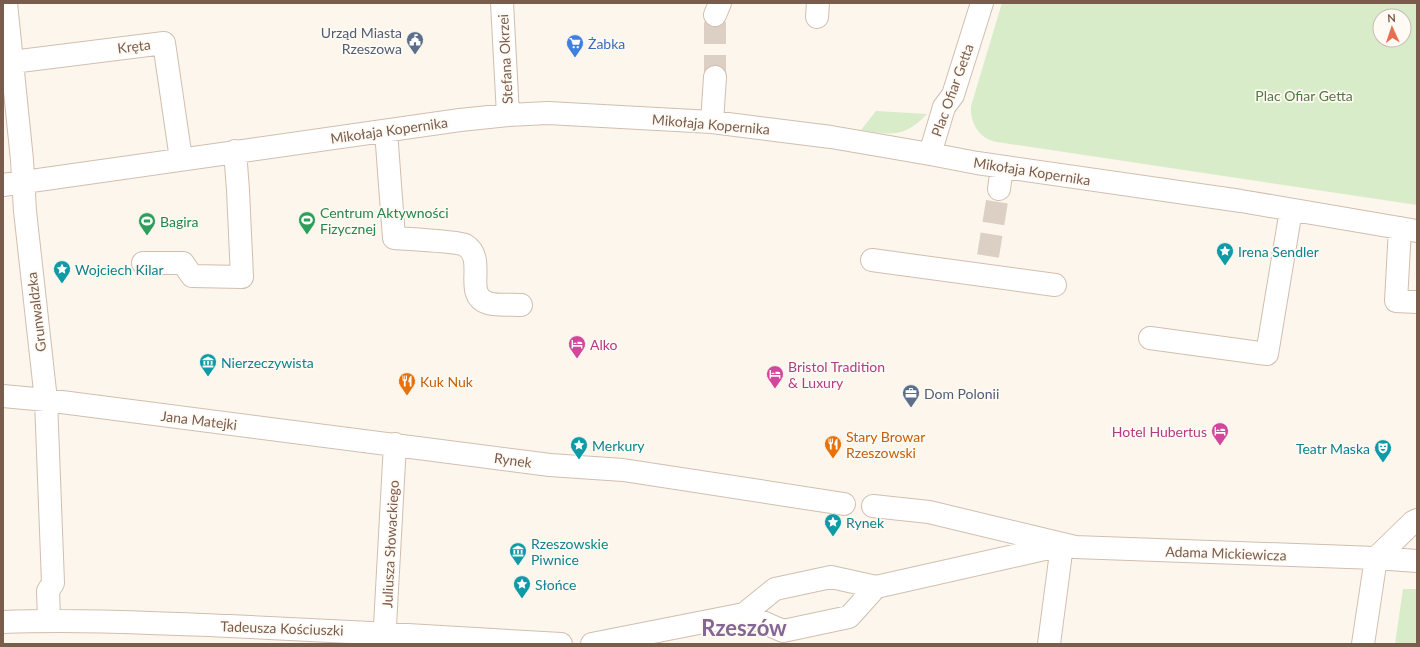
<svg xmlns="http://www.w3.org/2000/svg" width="1420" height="647" font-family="Lato,sans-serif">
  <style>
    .green { fill: #d8ecc9; fill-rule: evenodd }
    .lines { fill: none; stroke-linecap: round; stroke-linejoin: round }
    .minor-tunnel { stroke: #dcd0c4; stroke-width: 22; stroke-dasharray: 22 11; stroke-linecap: butt }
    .minor-casing { stroke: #d1beb0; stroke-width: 24 }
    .minor { stroke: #fff; stroke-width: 22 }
    .labels { text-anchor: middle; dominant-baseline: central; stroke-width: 3.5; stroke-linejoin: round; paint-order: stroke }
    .service-label { font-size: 14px; fill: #4e5e75; stroke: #fffaf3; text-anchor: end }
    .shop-label { font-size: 14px; fill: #366cbe; stroke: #fffaf3; text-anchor: start }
    .street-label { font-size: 14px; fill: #7a5c4d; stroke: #fffaf3 }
    .park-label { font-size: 14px; fill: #537a41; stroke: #fffaf3 }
    .leisure-label { font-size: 14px; fill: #27864d; stroke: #fffaf3; text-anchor: start }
    .culture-label { font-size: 14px; fill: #0d838f; stroke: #fffaf3; text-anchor: start }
    .hotel-label { font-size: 14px; fill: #b23c85; stroke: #fffaf3; text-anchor: start }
    .food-label { font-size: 14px; fill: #c56008; stroke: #fffaf3; text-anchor: start }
    .town-label { font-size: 22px; font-weight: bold; fill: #846695; stroke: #fffaf3 }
  </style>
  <rect width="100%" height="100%" fill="#fdf6ec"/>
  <path class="green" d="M1002 3H1417V205L997 142C979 139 970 123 971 106ZM1380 16H1404V40H1380Z
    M876 111 927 114C904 138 892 135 861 130Z
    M1403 589H1417V644H1395Z"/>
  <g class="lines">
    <path class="minor-tunnel" d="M715 77V15
      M988 256 999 189"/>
    <g class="minor-casing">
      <path id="minor" d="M6 3 22 160 25 211 46 400 53 583 48 591 49 620
        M502 3 508 115
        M715 15 720 3
        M817 17 818 3
        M12 62 164 43 181 159
        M712 122 715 77
        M386 131 394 238C407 239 456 241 465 245 488 259 462 295 488 303 495 306 513 304 521 305
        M930 154 944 107 953 95 982 3
        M3 185 460 120 508 115 548 113 712 122 831 137 930 154 977 163 1241 201 1417 231
        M999 189 1002 167
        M1400 228 1396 301 1417 302
        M872 260 1055 285
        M143 263H183L192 276 242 277 238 190 235 151
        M1150 338 1267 354 1291 210
        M3 396 46 400 550 465 623 470 844 504
        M873 506 929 512 1075 547 1376 558 1417 561
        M1376 558 1413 522 1417 520
        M744 614 783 631 849 617 876 587
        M3 622C78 619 154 623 229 626 340 631 450 637 561 644
        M384 644 395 444
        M592 644 744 614 775 589 831 577 876 587 1062 545 1049 644
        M1363 644 1376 558"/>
    </g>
    <use href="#minor" class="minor"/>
  </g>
  <defs>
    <g id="civic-pin" transform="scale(0.9)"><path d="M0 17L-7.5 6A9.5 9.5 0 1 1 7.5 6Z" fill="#5c6f8a" stroke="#fffaf3"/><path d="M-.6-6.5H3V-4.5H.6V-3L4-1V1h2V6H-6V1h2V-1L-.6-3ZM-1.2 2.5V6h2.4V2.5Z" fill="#fff"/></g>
    <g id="supermarket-pin" transform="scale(0.9)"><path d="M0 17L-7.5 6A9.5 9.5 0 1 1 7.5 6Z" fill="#3f7fe0" stroke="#fffaf3"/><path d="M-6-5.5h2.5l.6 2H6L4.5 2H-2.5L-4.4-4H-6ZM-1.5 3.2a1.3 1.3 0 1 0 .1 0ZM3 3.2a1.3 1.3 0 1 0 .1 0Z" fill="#fff"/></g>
    <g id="stadium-pin" transform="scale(0.9)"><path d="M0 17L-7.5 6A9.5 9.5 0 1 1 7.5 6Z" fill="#2e9e5b" stroke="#fffaf3"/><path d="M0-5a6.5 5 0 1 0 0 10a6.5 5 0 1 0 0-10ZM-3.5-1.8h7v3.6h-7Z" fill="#fff"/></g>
    <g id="sight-pin" transform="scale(0.9)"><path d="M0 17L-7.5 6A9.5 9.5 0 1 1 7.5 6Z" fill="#0f9aa8" stroke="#fffaf3"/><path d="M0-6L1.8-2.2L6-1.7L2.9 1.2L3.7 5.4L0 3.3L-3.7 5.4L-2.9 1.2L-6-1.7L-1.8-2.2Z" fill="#fff"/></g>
    <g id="hotel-pin" transform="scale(0.9)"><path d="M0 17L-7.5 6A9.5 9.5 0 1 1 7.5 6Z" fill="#d1479c" stroke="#fffaf3"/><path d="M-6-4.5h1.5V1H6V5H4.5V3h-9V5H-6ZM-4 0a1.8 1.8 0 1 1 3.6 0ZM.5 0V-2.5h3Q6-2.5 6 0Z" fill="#fff"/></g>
    <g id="museum-pin" transform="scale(0.9)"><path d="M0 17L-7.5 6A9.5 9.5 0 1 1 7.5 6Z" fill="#0f9aa8" stroke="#fffaf3"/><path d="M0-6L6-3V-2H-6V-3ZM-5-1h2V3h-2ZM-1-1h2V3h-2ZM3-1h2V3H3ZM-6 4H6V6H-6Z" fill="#fff"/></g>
    <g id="restaurant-pin" transform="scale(0.9)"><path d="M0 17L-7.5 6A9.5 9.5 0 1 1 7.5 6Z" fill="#e8710a" stroke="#fffaf3"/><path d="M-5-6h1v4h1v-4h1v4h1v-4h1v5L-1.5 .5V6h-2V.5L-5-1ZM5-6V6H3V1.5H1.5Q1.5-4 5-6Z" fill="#fff"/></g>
    <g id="office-pin" transform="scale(0.9)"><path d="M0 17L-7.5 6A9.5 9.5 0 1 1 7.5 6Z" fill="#5c6f8a" stroke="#fffaf3"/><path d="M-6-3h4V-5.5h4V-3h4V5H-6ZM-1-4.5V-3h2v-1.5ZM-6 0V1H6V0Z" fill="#fff"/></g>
    <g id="theatre-pin" transform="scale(0.9)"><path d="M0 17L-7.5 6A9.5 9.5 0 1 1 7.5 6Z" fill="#0f9aa8" stroke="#fffaf3"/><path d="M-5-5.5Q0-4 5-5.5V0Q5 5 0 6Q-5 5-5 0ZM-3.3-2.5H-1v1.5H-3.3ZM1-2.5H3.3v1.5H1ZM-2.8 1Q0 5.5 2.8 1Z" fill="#fff"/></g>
  </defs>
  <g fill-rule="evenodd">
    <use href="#civic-pin" x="415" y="40"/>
    <use href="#supermarket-pin" x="575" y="43"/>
    <use href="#stadium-pin" x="307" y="220"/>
    <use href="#stadium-pin" x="147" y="221"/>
    <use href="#sight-pin" x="1225" y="251"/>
    <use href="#sight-pin" x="62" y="269"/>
    <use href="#hotel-pin" x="577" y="344"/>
    <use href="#museum-pin" x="208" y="362"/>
    <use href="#hotel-pin" x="775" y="374"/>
    <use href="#restaurant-pin" x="407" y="381"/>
    <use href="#office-pin" x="911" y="393"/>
    <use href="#hotel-pin" x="1220" y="431"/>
    <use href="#restaurant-pin" x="833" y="444"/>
    <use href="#sight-pin" x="579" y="445"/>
    <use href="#theatre-pin" x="1383" y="448"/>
    <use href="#sight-pin" x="833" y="522"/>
    <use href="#museum-pin" x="518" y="551"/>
    <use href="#sight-pin" x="522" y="584"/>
  </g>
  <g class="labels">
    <g class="service-label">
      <text x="402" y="32">Urząd Miasta<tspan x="402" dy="16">Rzeszowa</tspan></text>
      <text x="924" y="393" text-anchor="start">Dom Polonii</text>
    </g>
    <g class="shop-label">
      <text x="588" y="43">Żabka</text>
    </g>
    <g class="street-label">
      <text transform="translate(134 46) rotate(-7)">Kręta</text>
      <text transform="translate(505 59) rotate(-93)">Stefana Okrzei</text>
      <text transform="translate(952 90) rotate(-70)">Plac Ofiar Getta</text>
      <text transform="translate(711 124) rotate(5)">Mikołaja Kopernika</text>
      <text transform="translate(389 130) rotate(-8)">Mikołaja Kopernika</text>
      <text transform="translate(1032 171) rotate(9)">Mikołaja Kopernika</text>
      <text transform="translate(36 312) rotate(-97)">Grunwaldzka</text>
      <text transform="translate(199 420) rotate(7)">Jana Matejki</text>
      <text transform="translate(513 460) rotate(8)">Rynek</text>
      <text transform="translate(390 544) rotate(-87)">Juliusza Słowackiego</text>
      <text transform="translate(1226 553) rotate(2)">Adama Mickiewicza</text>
      <text transform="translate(282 628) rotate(2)">Tadeusza Kościuszki</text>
    </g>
    <g class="park-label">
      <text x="1304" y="95">Plac Ofiar Getta</text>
    </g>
    <g class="leisure-label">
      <text x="320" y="212">Centrum Aktywności<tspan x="320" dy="16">Fizycznej</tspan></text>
      <text x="160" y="221">Bagira</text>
    </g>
    <g class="culture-label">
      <text x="1238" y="251">Irena Sendler</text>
      <text x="75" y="269">Wojciech Kilar</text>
      <text x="221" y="362">Nierzeczywista</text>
      <text x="592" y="445">Merkury</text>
      <text x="1370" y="448" text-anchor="end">Teatr Maska</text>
      <text x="846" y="522">Rynek</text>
      <text x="531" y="543">Rzeszowskie<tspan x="531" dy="16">Piwnice</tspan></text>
      <text x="535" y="584">Słońce</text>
    </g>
    <g class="hotel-label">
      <text x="590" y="344">Alko</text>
      <text x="788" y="366">Bristol Tradition<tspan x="788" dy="16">&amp; Luxury</tspan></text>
      <text x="1207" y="431" text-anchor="end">Hotel Hubertus</text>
    </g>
    <g class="food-label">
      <text x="420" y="381">Kuk Nuk</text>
      <text x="846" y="436">Stary Browar<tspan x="846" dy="16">Rzeszowski</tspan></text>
    </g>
    <g class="town-label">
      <text x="744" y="627">Rzeszów</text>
    </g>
  </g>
  <rect width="1420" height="647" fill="none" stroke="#7a5c4d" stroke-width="8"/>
  <g transform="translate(1392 28) rotate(357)"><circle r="19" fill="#fffaf3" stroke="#cabbb1"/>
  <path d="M0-3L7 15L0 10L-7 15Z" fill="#e76f51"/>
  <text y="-6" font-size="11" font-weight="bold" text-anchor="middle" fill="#7a5c4d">N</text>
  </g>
</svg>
